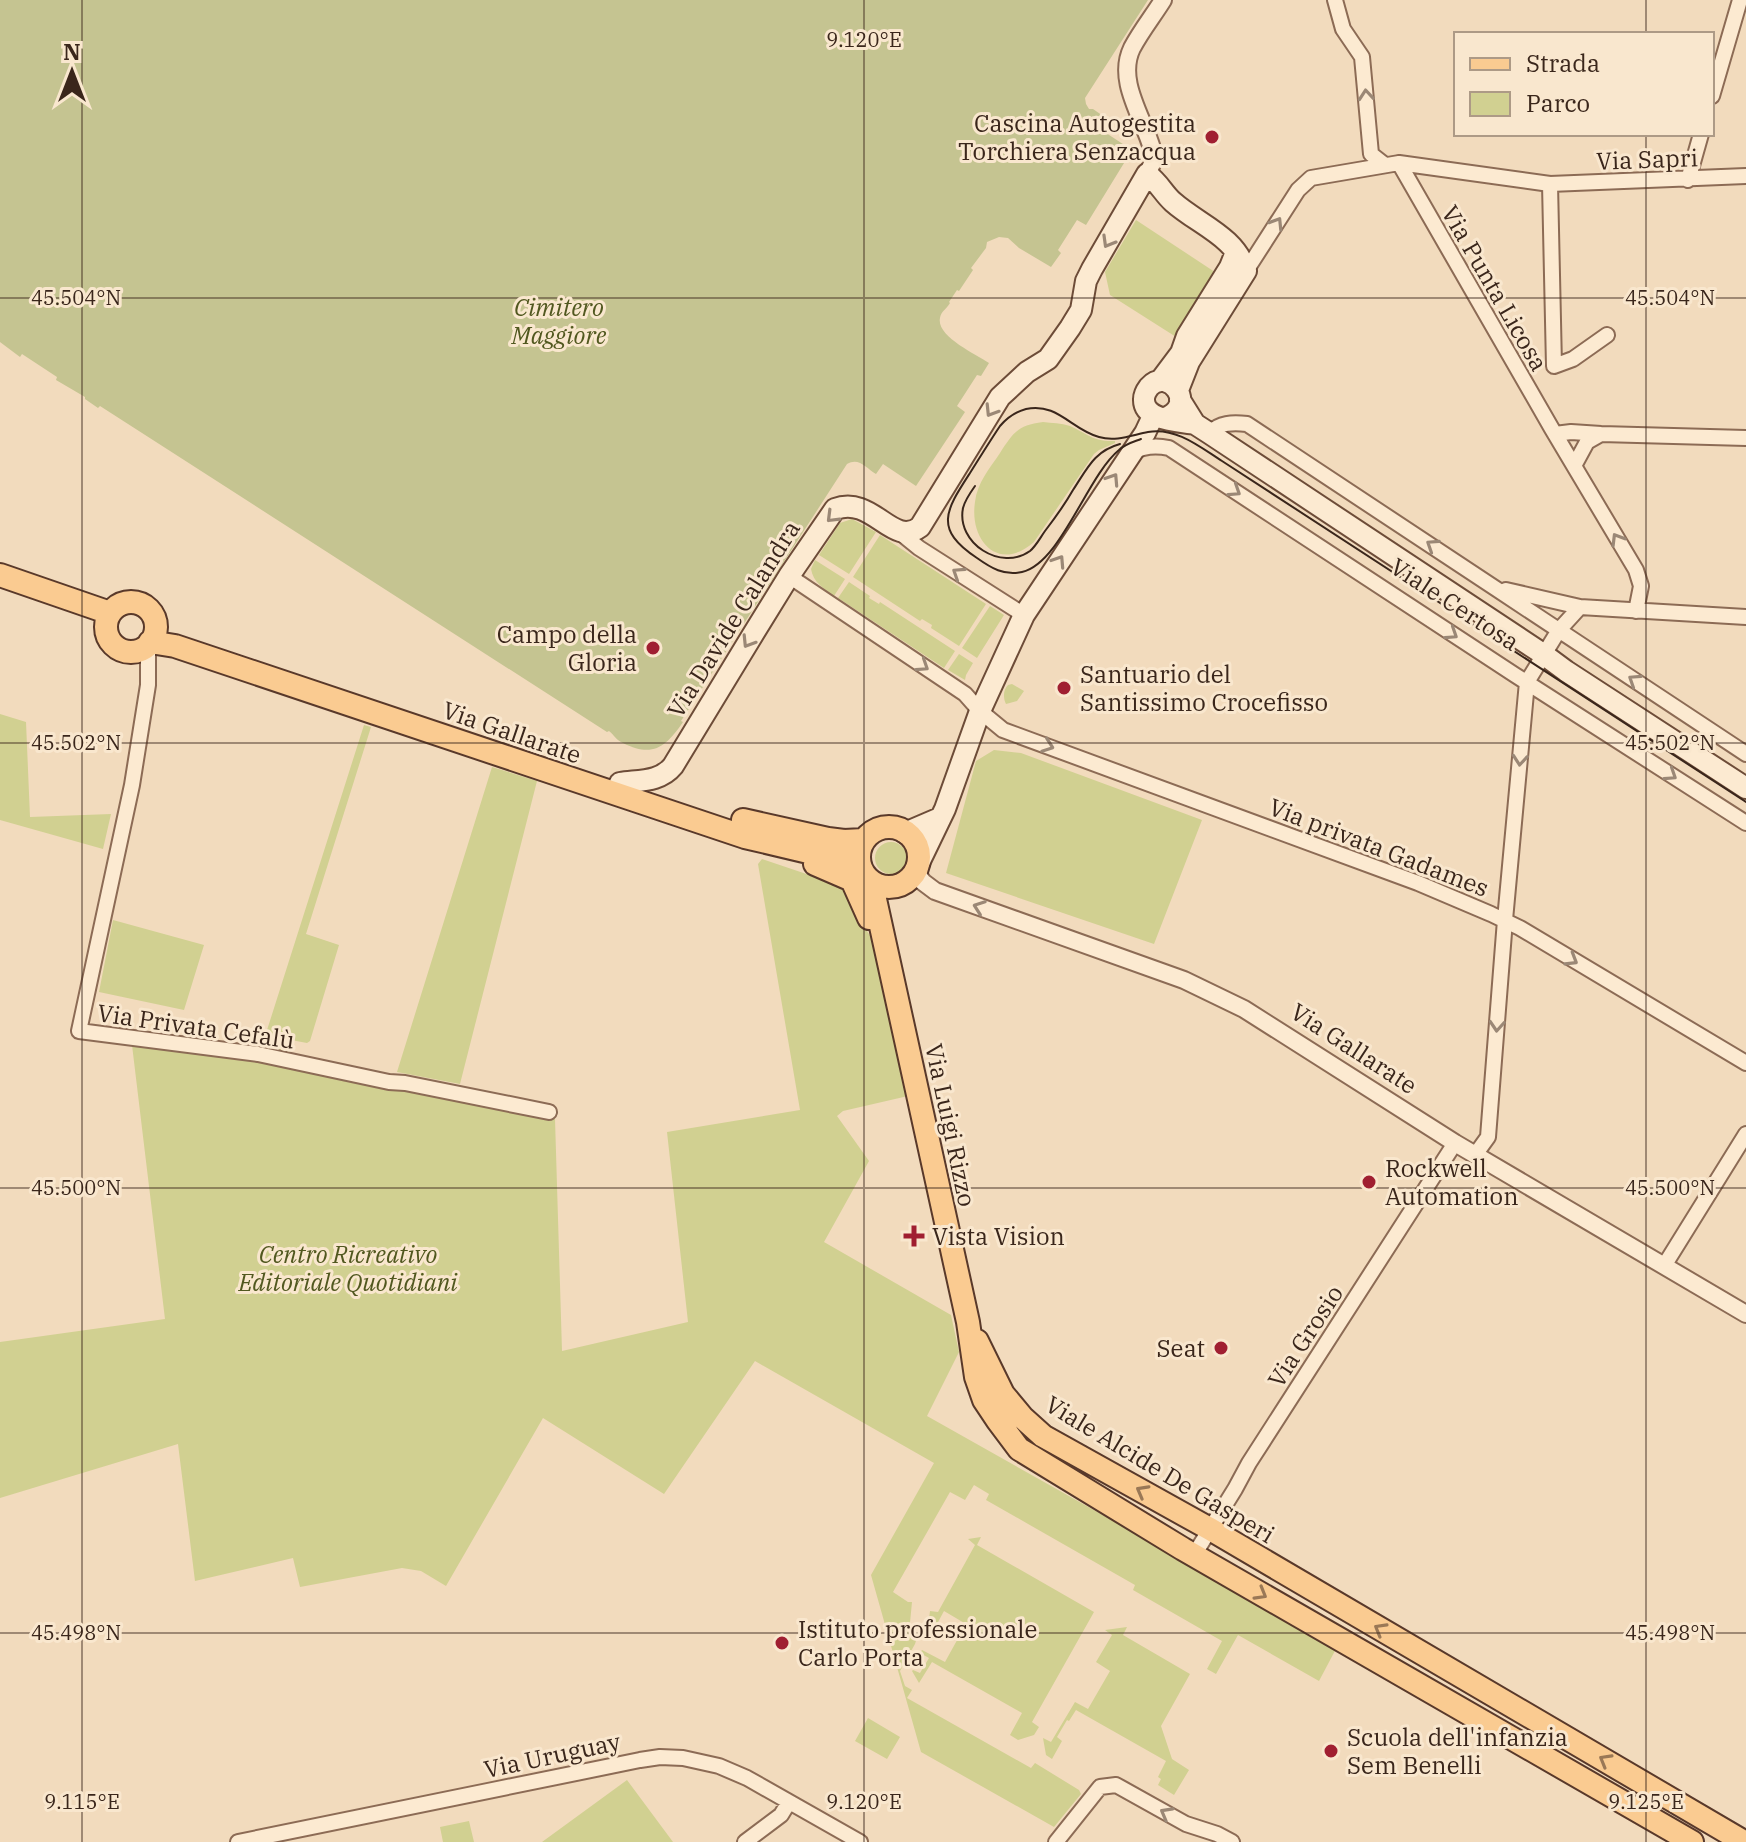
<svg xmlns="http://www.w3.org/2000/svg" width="1746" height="1842" font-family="'IBM Plex Serif',serif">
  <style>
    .green { fill: #d1d091 }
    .cemetery { fill: #c5c491 }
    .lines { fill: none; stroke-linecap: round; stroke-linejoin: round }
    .minor-casing { stroke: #8c6b55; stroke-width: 18 }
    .tertiary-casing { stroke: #8c6b55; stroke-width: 20 }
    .secondary-casing { stroke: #6d4c38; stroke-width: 24 }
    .primary-casing { stroke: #59392a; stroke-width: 26 }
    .minor { stroke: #fcead1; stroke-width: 14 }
    .tertiary { stroke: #fcead1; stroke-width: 16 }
    .secondary { stroke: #fcead1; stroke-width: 20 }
    .primary { stroke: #facb91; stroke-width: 22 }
    .tram { stroke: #3a261b; stroke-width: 2 }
    .oneway { stroke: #9b8876 }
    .oneway2 { stroke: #9a7856 }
    .ticks { fill: none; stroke: #3a261b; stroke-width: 2; stroke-opacity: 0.45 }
    .poi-dot { fill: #a01f31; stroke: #f9e7ce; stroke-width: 3 }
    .labels { text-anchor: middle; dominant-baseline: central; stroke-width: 6; stroke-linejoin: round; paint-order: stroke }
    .poi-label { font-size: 24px; fill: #3a261b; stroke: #f9e7ce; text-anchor: start }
    .street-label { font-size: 24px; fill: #3a261b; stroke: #f9e7ce }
    .park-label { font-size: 24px; font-style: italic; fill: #51581f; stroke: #f9e7ce }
    .ticks-label { font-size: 20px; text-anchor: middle; fill: #3a261b; stroke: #f9e7ce; stroke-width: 6; stroke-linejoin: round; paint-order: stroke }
  </style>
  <rect width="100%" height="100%" fill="#f2dbbd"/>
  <path class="green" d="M1136 220 1233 284 1195 349 1110 295 1105 272Z
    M1043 422C1052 423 1061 423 1070 426 1088 434 1093 442 1115 441V443L1099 450 1094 454 1034 542C999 573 969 541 975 502 977 483 990 468 1000 453 1013 433 1018 425 1043 422Z
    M852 519 876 532 849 574 819 555 840 523Z
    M880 535 986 604 959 646 931 628 932 625 922 619 920 621 853 577Z
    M815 560 845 579 834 596C824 589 813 582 811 569Z
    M849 582 870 596 869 598 879 604 880 602 955 651 944 668 838 598Z
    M990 606 1004 615 977 658 962 648Z
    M959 654 973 663 966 675 965 680 948 670Z
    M1012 684 1024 691 1017 701 1006 704C1003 698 1003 690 1008 685Z
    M0 714 26 722 30 817 111 814 103 849 0 820Z
    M364 725 371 727 306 934 339 945 310 1041 307 1043 291 1040 288 1054 261 1049Z
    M994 750 1021 753 1202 820 1154 944 946 873 976 761Z
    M492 767 537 781 460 1084 397 1072Z
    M875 858a16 16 0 1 1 32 0a16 16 0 1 1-32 0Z
    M762 859 839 885 850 897 859 919 875 943 908 1096 843 1111 837 1116 869 1161 824 1242 951 1315 959 1352 927 1416 1337 1647 1319 1681 1238 1635 1216 1674 1207 1669 1222 1641 1133 1590 1135 1585 986 1500 989 1494 974 1485 965 1500 950 1492 893 1592 908 1602H912L909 1633 918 1634 915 1644 900 1671 905 1686 912 1690 907 1698 1031 1768 1035 1763 1079 1790 1081 1794 1054 1827 921 1752 871 1575 934 1463 755 1361 664 1494 543 1418 446 1586 421 1571 402 1568 300 1587 293 1558 195 1581 178 1444 0 1498V1342L165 1319 132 1045 256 1060 555 1119 562 1351 688 1322 667 1132 800 1110 758 864Z
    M113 920 204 945 184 1010 99 992Z
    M981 1537 977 1545 1094 1612 1032 1722 1039 1727 1034 1735 1018 1740 1010 1735 1022 1713 932 1662 919 1683 912 1671 913 1670 920 1673 929 1658 920 1653 922 1650 945 1662 966 1624 944 1611 937 1624 929 1619 930 1611 938 1612 975 1545 968 1539Z
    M1127 1627 1123 1635 1190 1674 1161 1726 1172 1759 1189 1770 1174 1795 1158 1785 1161 1779 1158 1777 1166 1761 1076 1710 1069 1721 1067 1720 1057 1737 1062 1741 1052 1759 1046 1755 1043 1738 1051 1742 1075 1702 1088 1709 1110 1671 1096 1662 1112 1635 1105 1630Z
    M868 1718 900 1737 887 1759 855 1741Z
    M627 1780 673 1842H542Z
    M469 1821 474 1842H443L440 1827Z"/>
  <path class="cemetery" d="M0 0H1148L1085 98 1086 104 1089 109H1093L1106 118 1100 129 1132 150 1086 225 1077 220 1058 250 1061 253 1051 267 1019 248 1008 238 999 237 987 242 986 248 971 268 973 270 959 291 957 290 949 302 950 303C946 310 941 311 940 318 936 336 975 354 989 363L981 376 977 375 957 406 965 412 916 486 883 464 876 474C866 468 859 457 847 464L681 721 683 722C666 747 653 758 623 743 616 740 615 736 609 731L607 732 100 406 98 408 85 399V397L56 380 57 377 22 354 20 357 0 342Z"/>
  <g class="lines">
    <g class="minor-casing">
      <path id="minor" d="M1335 0 1343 29 1362 57 1371 154 1385 165
        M1712 96 1740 0
        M1399 163 1552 429 1636 570 1641 586 1636 611
        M1688 180 1701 134
        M1550 184 1554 366 1573 359 1607 335
        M1246 271 1298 190 1311 178 1399 163 1550 184 1746 176
        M1209 433C1220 423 1232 422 1247 424 1414 533 1579 645 1746 754
        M1555 434 1571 432 1601 434 1746 438
        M1132 452C1144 446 1156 445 1169 448L1515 675 1746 823
        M1574 466 1587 442 1601 434
        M898 531 919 548 1024 615
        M789 576 965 694 980 711 1003 730 1418 883 1491 914 1520 928 1746 1063
        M1506 590 1580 607 1746 617
        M148 646V685L132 785 79 1031 258 1054 389 1082 405 1083 549 1112
        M1475 1155 1488 1137 1505 920 1527 682 1559 630 1580 607
        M1664 1266 1746 1134
        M1194 1555 1235 1489 1249 1463 1455 1143
        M238 1842 640 1760 660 1757 683 1758 719 1766 747 1778 860 1842
        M745 1842 781 1815 789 1802
        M1056 1842 1100 1787 1116 1785 1186 1824 1217 1834 1232 1842"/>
    </g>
    <g class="tertiary-casing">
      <path id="tertiary" d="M1147 174 1154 160V156C1147 122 1115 83 1132 48 1141 31 1153 16 1163 0
        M915 871 923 882 935 891 1184 980 1244 1009 1455 1143 1746 1314"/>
    </g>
    <g class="secondary-casing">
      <path id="secondary" d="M1160 381 1181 353 1187 336 1230 267 1236 252
        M1180 400 1195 424 1209 433 1543 654 1566 671 1746 788
        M1165 418C1199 405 1168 366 1149 387 1146 391 1144 394 1144 399 1143 421 1179 421 1195 424
        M620 783C640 780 660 782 673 766L752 636 789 576 835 509C873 495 892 548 920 527L1000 397 1027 372 1048 359 1070 328 1081 310 1086 281 1092 269 1147 174C1160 184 1163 193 1173 202 1199 225 1235 236 1246 271L1189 362 1178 390
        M905 833 940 818
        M918 865 945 809 980 711 1024 615 1145 433 1153 416"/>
    </g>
    <g class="primary-casing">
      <path id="primary" d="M0 575 110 613
        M106 627a25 25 0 1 1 50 0a25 25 0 1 1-50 0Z
        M150 642 175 646 745 837 859 864
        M743 820 828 839 844 841 864 840
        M859 857a30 30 0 1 1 60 0a30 30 0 1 1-60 0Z
        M815 864 852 880 869 918
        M871 881 968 1322 976 1377 984 1400 998 1421 1019 1449 1183 1549 1692 1842
        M977 1341 1003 1394 1023 1418 1043 1436 1210 1529 1744 1842"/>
    </g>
    <use href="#minor" class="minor"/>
    <use href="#tertiary" class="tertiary"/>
    <use href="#secondary" class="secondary"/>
    <use href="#primary" class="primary"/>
    <path class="tram" d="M1141 439C1133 442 1125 444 1119 450 1087 476 1061 563 1022 572 1004 576 991 568 977 558 933 529 946 510 970 473 980 457 990 441 1000 426 1007 418 1015 412 1026 409 1057 402 1072 430 1099 437 1116 442 1132 435 1148 432 1176 427 1200 447 1222 461L1746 802
      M975 486C970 493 965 500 963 508 956 543 1001 572 1030 551 1036 546 1040 538 1045 531 1055 518 1065 504 1073 490 1087 469 1094 451 1120 444"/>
  </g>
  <defs><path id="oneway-chevron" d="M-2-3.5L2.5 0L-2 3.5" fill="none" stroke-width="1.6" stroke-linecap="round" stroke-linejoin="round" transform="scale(2)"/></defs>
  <g class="oneway">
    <use href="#oneway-chevron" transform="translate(1366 95) rotate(-95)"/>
    <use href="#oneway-chevron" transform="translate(1277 223) rotate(-58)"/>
    <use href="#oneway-chevron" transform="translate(1108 242) rotate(120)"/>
    <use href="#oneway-chevron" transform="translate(991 411) rotate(122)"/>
    <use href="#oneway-chevron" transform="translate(1113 479) rotate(-57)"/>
    <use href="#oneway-chevron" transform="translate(1235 491) rotate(33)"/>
    <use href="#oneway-chevron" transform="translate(832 517) rotate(135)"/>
    <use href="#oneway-chevron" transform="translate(1617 539) rotate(-121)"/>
    <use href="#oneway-chevron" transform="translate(1432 545) rotate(-147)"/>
    <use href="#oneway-chevron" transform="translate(1059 561) rotate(-57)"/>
    <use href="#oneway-chevron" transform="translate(958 573) rotate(-147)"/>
    <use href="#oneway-chevron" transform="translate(1452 634) rotate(33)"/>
    <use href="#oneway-chevron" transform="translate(748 642) rotate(122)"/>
    <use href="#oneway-chevron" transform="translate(923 666) rotate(33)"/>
    <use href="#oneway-chevron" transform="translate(1634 680) rotate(-147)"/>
    <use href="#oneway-chevron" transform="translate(1048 746) rotate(20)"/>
    <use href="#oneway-chevron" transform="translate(1520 760) rotate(95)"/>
    <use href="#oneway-chevron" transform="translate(1671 775) rotate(33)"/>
    <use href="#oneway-chevron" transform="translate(979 907) rotate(-160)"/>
    <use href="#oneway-chevron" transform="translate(1572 960) rotate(31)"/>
    <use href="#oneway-chevron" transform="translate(1497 1026) rotate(94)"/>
    <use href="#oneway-chevron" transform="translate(1166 1813) rotate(-151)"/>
  </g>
  <g class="oneway2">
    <use href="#oneway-chevron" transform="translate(1142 1491) rotate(-151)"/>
    <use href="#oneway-chevron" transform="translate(1261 1594) rotate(30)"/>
    <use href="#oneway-chevron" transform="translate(1380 1629) rotate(-150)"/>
    <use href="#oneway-chevron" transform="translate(1605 1760) rotate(-150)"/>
  </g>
  <path class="ticks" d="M82 0V1842M864 0V1842M1646 0V34M1646 134V1842M0 298H1746M0 743H1746M0 1188H1746M0 1633H1746"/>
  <g class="poi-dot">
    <circle cx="1212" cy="137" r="8"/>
    <circle cx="653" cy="648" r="8"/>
    <circle cx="1064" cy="688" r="8"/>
    <circle cx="1369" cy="1182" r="8"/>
    <path d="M910 1224h8v8h8v8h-8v8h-8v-8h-8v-8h8z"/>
    <circle cx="1221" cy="1348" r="8"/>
    <circle cx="782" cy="1643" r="8"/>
    <circle cx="1331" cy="1751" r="8"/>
  </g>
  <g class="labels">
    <g class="poi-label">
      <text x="1196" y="123" text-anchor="end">Cascina Autogestita<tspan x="1196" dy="28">Torchiera Senzacqua</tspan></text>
      <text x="637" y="634" text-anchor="end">Campo della<tspan x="637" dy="28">Gloria</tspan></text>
      <text x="1080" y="674">Santuario del<tspan x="1080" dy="28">Santissimo Crocefisso</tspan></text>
      <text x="1385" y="1168">Rockwell<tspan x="1385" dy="28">Automation</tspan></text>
      <text x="932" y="1236">Vista Vision</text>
      <text x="1205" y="1348" text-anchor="end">Seat</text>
      <text x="798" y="1629">Istituto professionale<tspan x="798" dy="28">Carlo Porta</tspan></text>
      <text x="1347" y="1737">Scuola dell'infanzia<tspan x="1347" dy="28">Sem Benelli</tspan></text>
    </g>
    <g class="street-label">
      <text transform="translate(1647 159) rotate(-2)">Via Sapri</text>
      <text transform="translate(1495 288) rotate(60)">Via Punta Licosa</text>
      <text transform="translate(1455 604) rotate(33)">Viale Certosa</text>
      <text transform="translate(733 619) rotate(-58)">Via Davide Calandra</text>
      <text transform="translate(512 732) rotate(19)">Via Gallarate</text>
      <text transform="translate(1379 847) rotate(21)">Via privata Gadames</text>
      <text transform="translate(196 1026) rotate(8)">Via Privata Cefalù</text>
      <text transform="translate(1354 1048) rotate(33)">Via Gallarate</text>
      <text transform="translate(951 1125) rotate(78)">Via Luigi Rizzo</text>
      <text transform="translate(1305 1336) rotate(-57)">Via Grosio</text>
      <text transform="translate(1160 1469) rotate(31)">Viale Alcide De Gasperi</text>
      <text transform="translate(552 1755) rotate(-12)">Via Uruguay</text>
    </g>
    <g class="park-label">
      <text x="559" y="307">Cimitero<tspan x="559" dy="28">Maggiore</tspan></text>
      <text x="348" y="1254">Centro Ricreativo<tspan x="348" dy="28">Editoriale Quotidiani</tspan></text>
    </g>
  </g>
  <g class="ticks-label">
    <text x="864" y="47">9.120°E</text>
    <text x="76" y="305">45.504°N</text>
    <text x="1670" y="305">45.504°N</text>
    <text x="76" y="750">45.502°N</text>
    <text x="1670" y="750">45.502°N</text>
    <text x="76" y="1195">45.500°N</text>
    <text x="1670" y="1195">45.500°N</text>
    <text x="76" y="1640">45.498°N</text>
    <text x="1670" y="1640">45.498°N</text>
    <text x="82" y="1809">9.115°E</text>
    <text x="864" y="1809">9.120°E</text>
    <text x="1646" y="1809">9.125°E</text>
  </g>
  <rect x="1454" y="32" width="260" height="104" fill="#f9e7ce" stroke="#ad9a86" stroke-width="2"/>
  <rect x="1470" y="58" width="40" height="12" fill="#facb91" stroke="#ad9a86" stroke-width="2"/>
  <text x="1526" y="72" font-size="24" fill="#3a261b">Strada</text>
  <rect x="1470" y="92" width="40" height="24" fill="#d1d091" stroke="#ad9a86" stroke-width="2"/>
  <text x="1526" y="112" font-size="24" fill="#3a261b">Parco</text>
  <g transform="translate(72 72)" stroke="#f9e7ce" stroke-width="6" paint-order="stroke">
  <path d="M0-6L14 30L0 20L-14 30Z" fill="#3a261b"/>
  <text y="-12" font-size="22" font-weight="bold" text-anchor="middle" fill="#3a261b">N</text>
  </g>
</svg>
